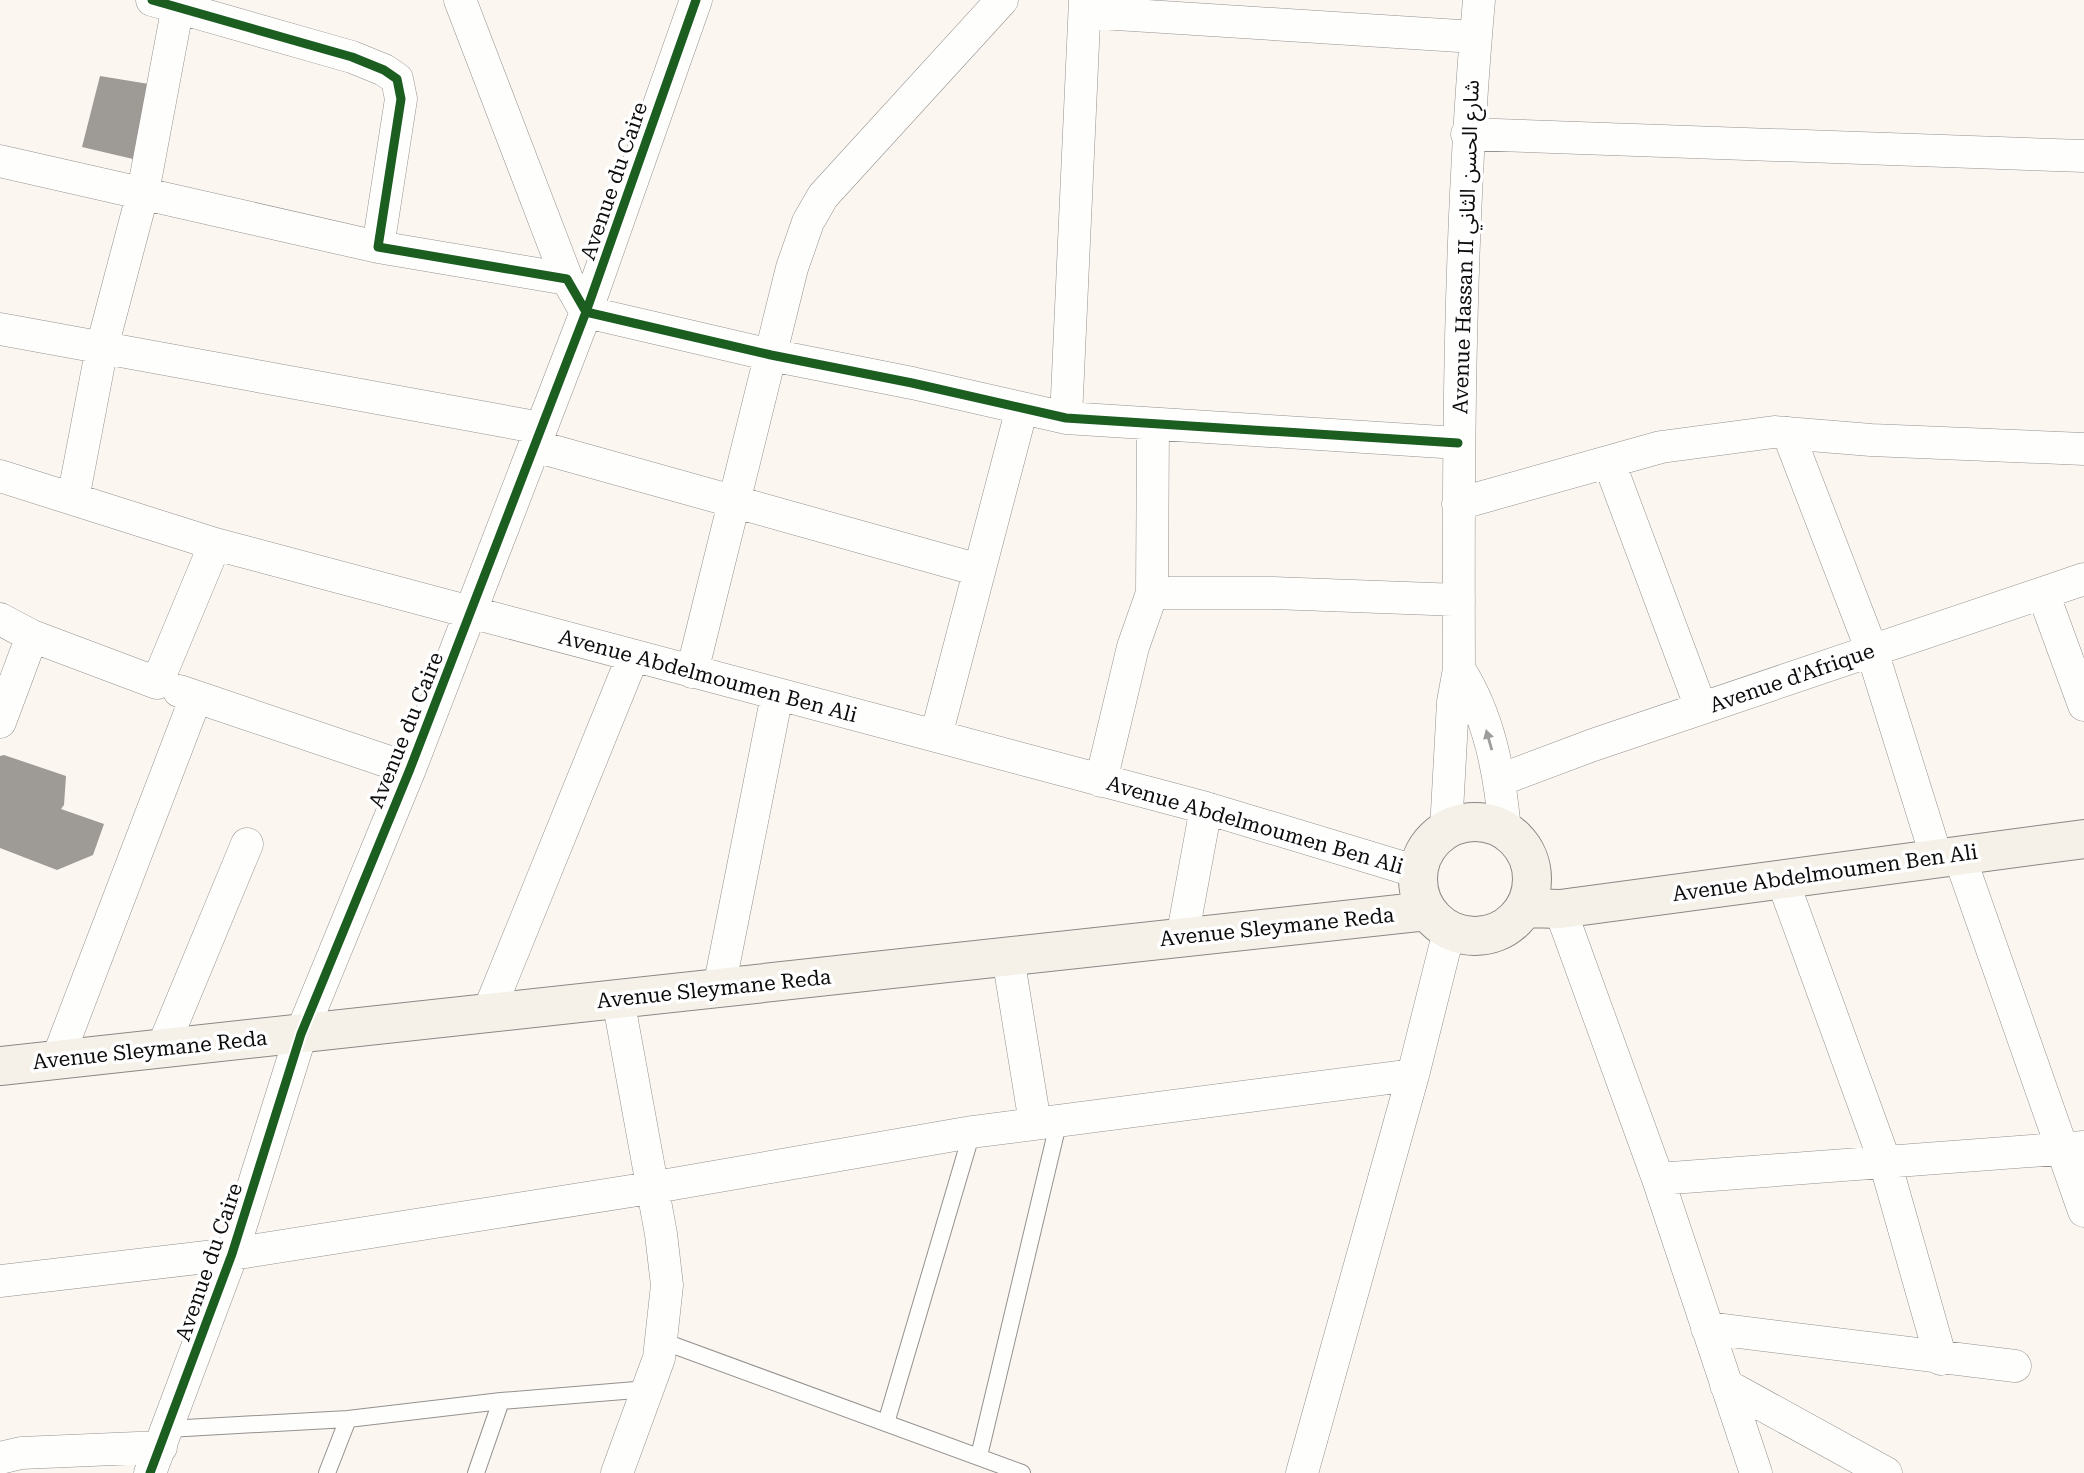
<svg xmlns="http://www.w3.org/2000/svg" width="2084" height="1473" font-family="'Roboto Serif','Noto Sans Arabic',serif">
  <style>
    .building { fill: #9e9a96 }
    .lines { fill: none; stroke-linecap: round; stroke-linejoin: round }
    .lane-casing { stroke: #94918f; stroke-width: 18 }
    .street-casing { stroke: #94918f; stroke-width: 33 }
    .secondary-casing { stroke: #8a8885; stroke-width: 40 }
    .lane { stroke: #fefefd; stroke-width: 16 }
    .street { stroke: #fefefd; stroke-width: 32 }
    .secondary { stroke: #f5f1e8; stroke-width: 38 }
    .cycleway-casing { stroke: #fff; stroke-width: 13 }
    .cycleway { stroke: #1b5e20; stroke-width: 9 }
    .oneway { fill: #9d9d9d }
    .labels { text-anchor: middle; dominant-baseline: central; stroke-width: 7; stroke-linejoin: round; paint-order: stroke }
    .street-label { font-size: 21px; fill: #0c0c0c; stroke: #fff }
  </style>
  <rect width="100%" height="100%" fill="#fbf6f0"/>
  <path class="building" d="M100 76 155 85 133 159 82 147Z
    M4 755 66 776 64 805 61 809 104 824 93 855 57 870 0 848V756Z"/>
  <g class="lines">
    <g class="lane-casing">
      <path id="lane" d="M662 1341 1022 1473
        M886 1423 972 1132
        M168 1429 348 1419 501 1401 648 1389
        M979 1456 1059 1120
        M327 1473 348 1419
        M476 1473 501 1401"/>
    </g>
    <g class="street-casing">
      <path id="street" d="M152 0 352 57 384 70 397 79 401 99 378 247 567 279 586 312 771 355 912 383 1066 418 1458 443
        M460 0 567 279
        M1085 12 1475 37
        M1467 134 2084 156
        M0 161 378 247
        M0 329 541 428
        M1066 418 1085 0
        M1788 433 1872 651 1937 859
        M535 446 979 570
        M1609 462 1701 708
        M0 476 215 544 1206 808 1418 872
        M73 499 102 347 143 192 179 0
        M1458 504 1661 447 1774 432 1871 440 2084 449
        M1152 593 1153 424
        M2043 593 2084 705
        M0 619 32 636
        M1459 669C1490 717 1500 775 1505 831
        M692 672 792 268 808 222 823 196 1002 0
        M179 691 410 769
        M0 722 32 636 157 683 215 544
        M936 736 1022 408
        M1500 780 1593 745 2084 579
        M1101 781 1133 647 1152 593H1273L1459 600
        M1446 830 1453 702 1459 669C1458 446 1459 223 1479 0
        M1959 855 2084 1211
        M1782 879 1885 1162 1941 1359
        M1560 909 1658 1179 1756 1473
        M1182 938 1206 808
        M1008 957 1035 1123
        M719 988 777 695
        M488 1013 633 656
        M162 1049 247 844
        M57 1060 196 697
        M1658 1179 2084 1147
        M0 1281 232 1254 650 1188 972 1132 1413 1075
        M1707 1328 2015 1366
        M1726 1385 1886 1473
        M0 1458 21 1453 161 1447
        M150 1473 232 1254 301 1034 410 769 586 312 696 0
        M617 1473 659 1358 667 1285 661 1234 618 999
        M1302 1473 1413 1075 1449 931"/>
    </g>
    <g class="secondary-casing">
      <path id="secondary" d="M1418 879a57 57 0 1 1 114 0a57 57 0 1 1-114 0Z
        M1525 908 1560 909 2084 839
        M0 1066 1427 911"/>
    </g>
    <use href="#lane" class="lane"/>
    <use href="#street" class="street"/>
    <use href="#secondary" class="secondary"/>
    <g class="cycleway-casing">
      <path id="cycleway" d="M152 0 352 57 384 70 397 79 401 99 378 247 567 279 586 312 771 355 912 383 1066 418 1458 443
        M150 1473 232 1254 301 1034 410 769 586 312 696 0"/>
    </g>
    <use href="#cycleway" class="cycleway"/>
  </g>
  <defs><path id="oneway-solid" d="M-6-.8H1V-3.2L6.5 0L1 3.2V.8H-6Z" transform="scale(1.75)"/></defs>
  <use class="oneway" href="#oneway-solid" transform="translate(1489 740) rotate(-106)"/>
  <g class="labels">
    <g class="street-label">
      <text transform="translate(614 181) rotate(-71)">Avenue du Caire</text>
      <text transform="translate(1466 247) rotate(-88)">Avenue Hassan II شارع الحسن الثاني</text>
      <text transform="translate(708 676) rotate(15)">Avenue Abdelmoumen Ben Ali</text>
      <text transform="translate(1792 678) rotate(-19)">Avenue d'Afrique</text>
      <text transform="translate(406 730) rotate(-68)">Avenue du Caire</text>
      <text transform="translate(1255 825) rotate(16)">Avenue Abdelmoumen Ben Ali</text>
      <text transform="translate(1825 873) rotate(-8)">Avenue Abdelmoumen Ben Ali</text>
      <text transform="translate(1277 927) rotate(-6)">Avenue Sleymane Reda</text>
      <text transform="translate(714 989) rotate(-6)">Avenue Sleymane Reda</text>
      <text transform="translate(150 1050) rotate(-6)">Avenue Sleymane Reda</text>
      <text transform="translate(209 1262) rotate(-71)">Avenue du Caire</text>
    </g>
  </g>
</svg>
